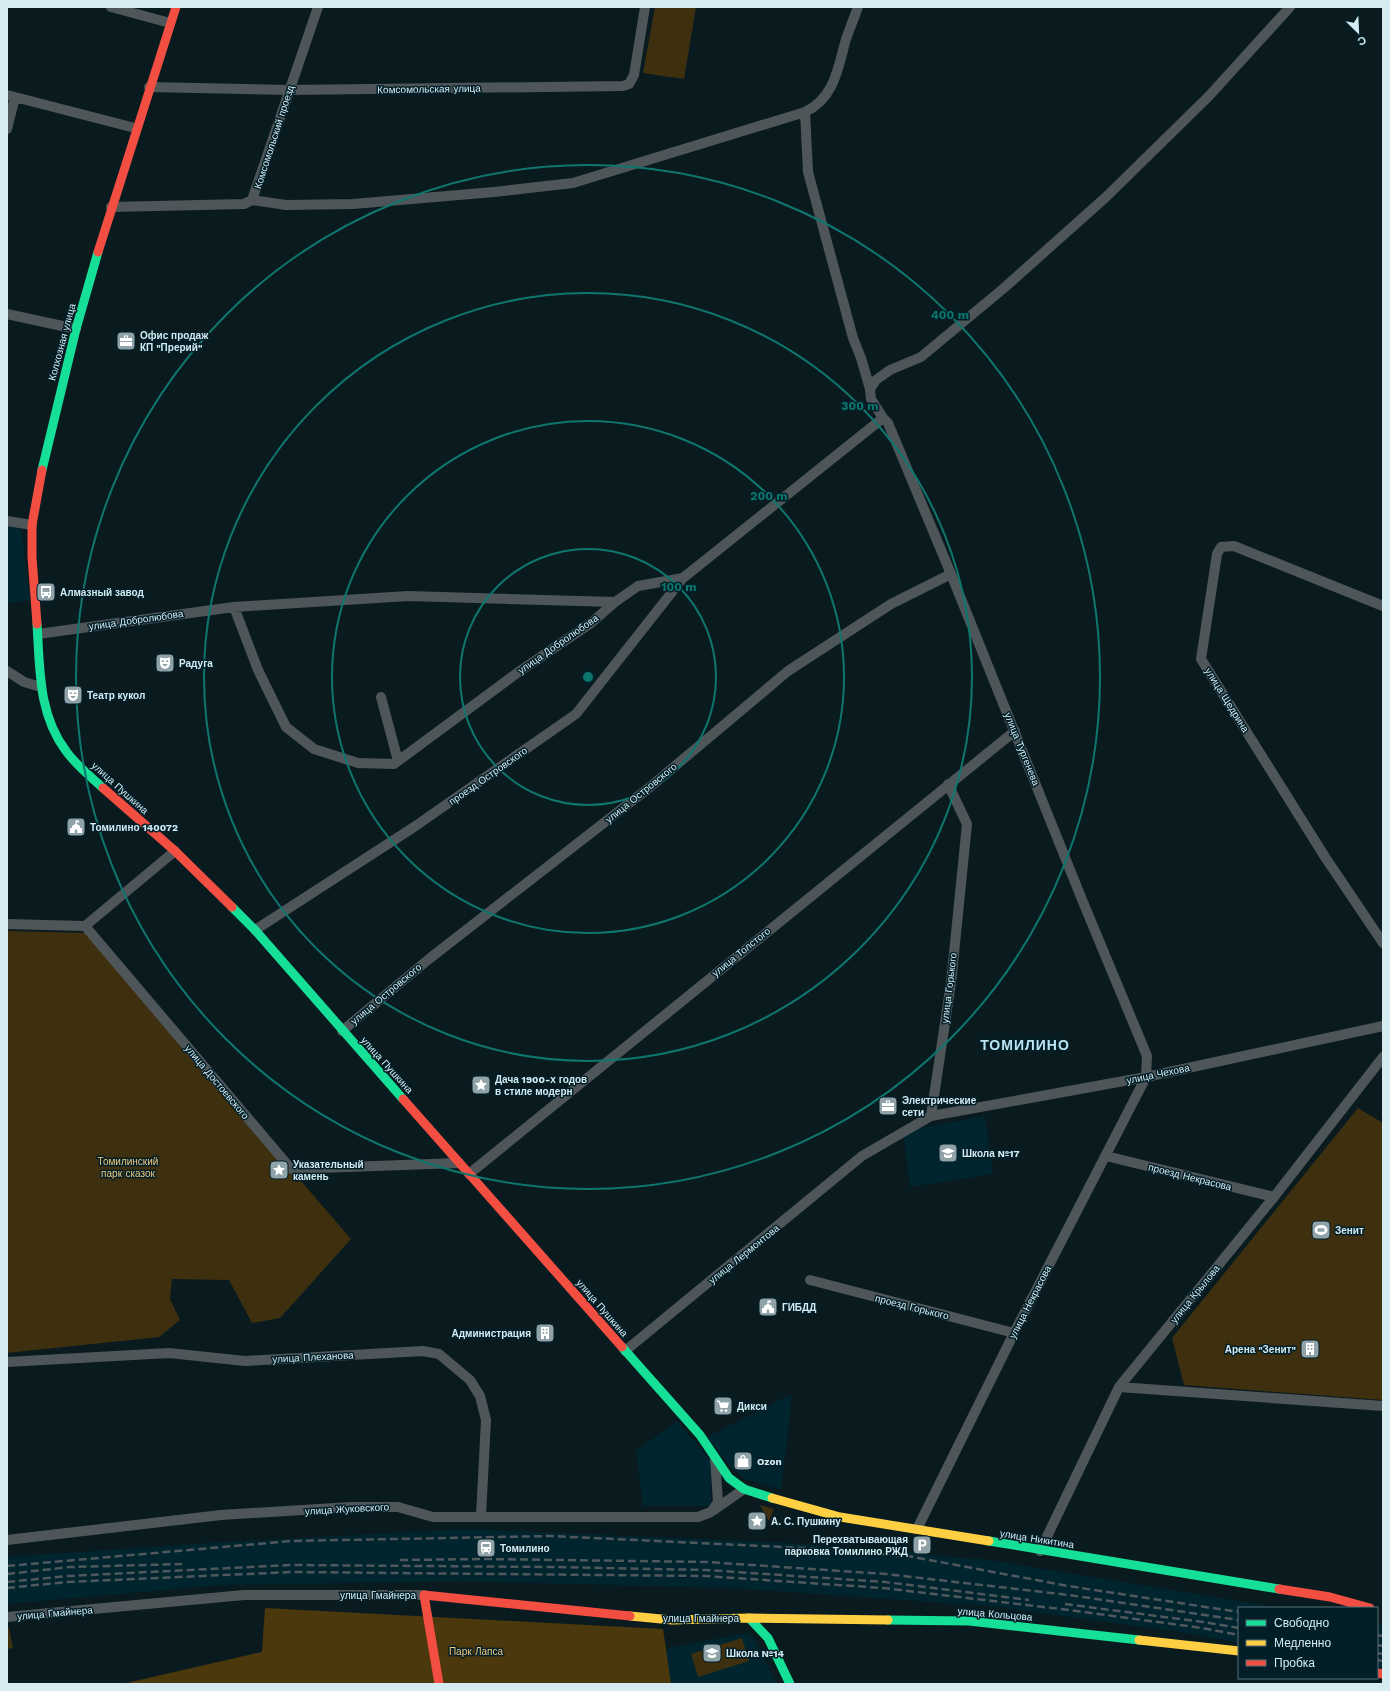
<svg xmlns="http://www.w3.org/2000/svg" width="1390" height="1691" font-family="'Work Sans',sans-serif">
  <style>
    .built { fill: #01252f }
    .green { fill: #3e2f0f }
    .forest { fill: #4c380d }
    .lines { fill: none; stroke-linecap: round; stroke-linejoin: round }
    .street { stroke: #4f5659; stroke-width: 10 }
    .fast { stroke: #16e098; stroke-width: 9 }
    .slow { stroke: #ffcf43; stroke-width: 9 }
    .jam { stroke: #f24e42; stroke-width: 9 }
    .rail { stroke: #4f585c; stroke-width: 2.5; stroke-dasharray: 8 4; stroke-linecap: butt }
    .ring { fill: none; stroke: #0f766e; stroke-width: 2 }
    .labels { text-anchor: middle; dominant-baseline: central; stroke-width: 3; stroke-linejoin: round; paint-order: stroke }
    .street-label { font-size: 10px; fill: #d5eaf1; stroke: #021f28 }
    .poi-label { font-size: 10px; font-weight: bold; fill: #d5eaf1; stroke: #021f28; text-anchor: start }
    .park-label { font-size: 10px; fill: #f3ca81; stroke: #021f28 }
    .district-label { font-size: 14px; font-weight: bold; letter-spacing: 1px; fill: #bbe5f5; stroke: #021f28 }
    .centre { fill: #0f766e; stroke: #021f28; stroke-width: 2 }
    .ring-label { font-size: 12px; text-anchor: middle; font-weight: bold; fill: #0f766e; stroke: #021f28; stroke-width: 3; stroke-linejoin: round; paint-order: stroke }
  </style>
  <rect width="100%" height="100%" fill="#0a1b20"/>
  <path class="built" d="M7 526 21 529 30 600 7 603Z
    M985 1116 993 1174 910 1187 903 1131Z
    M792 1394 781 1490 746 1479 731 1468 707 1437Z
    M677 1421 711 1461V1506H643L636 1451Z
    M465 1529 787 1543 910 1552 971 1559H983L1281 1608H1239V1643L1180 1632 988 1606 732 1588 461 1581 219 1585 7 1604V1557L211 1543Z
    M1377 1624 1383 1625V1672L1377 1671Z
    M747 1633 754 1638 777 1684H661L657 1659 669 1648Z"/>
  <path class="green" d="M655 7H696L684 79 643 73Z
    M7 931 87 933 351 1239 280 1318 252 1323 229 1280 172 1279 170 1299 180 1320 159 1337 7 1353Z
    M1358 1108 1383 1123V1400L1184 1385 1172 1338Z
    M760 1505 774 1509 769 1521Z
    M7 1628H9L13 1648 7 1649Z
    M742 1638 749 1661 698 1677 691 1654Z"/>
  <path class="forest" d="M265 1608 663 1629 671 1684H122L262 1652Z"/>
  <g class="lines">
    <path class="street" d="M111 7 170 23
      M149 87 289 90 623 86 629 84 634 75 645 7
      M7 95 135 128
      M805 112 808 172 853 338 861 358 870 389
      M7 129 15 97
      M252 200 286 205 353 204 494 192 573 183 805 112C835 98 838 67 846 39 850 28 854 18 858 7
      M111 207 244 204 252 200 318 7
      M7 314 76 329
      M883 418 871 399 870 389 876 380 890 370 921 357 1004 288 1106 197 1209 96 1290 7
      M7 521 32 525
      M1383 606 1234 546 1221 547 1217 554 1201 659 1325 857 1383 943
      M234 607 258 670 286 727 314 749 358 763 394 764 517 673 591 623 615 602 638 586 683 578 883 418 888 423 951 574 1083 902 1147 1056 1146 1077 1014 1333 917 1529
      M38 634 234 607 408 596 615 602
      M7 671 24 682 41 687
      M381 697 398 761
      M7 924 85 926 291 1169 459 1163
      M85 926 175 851
      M255 930 414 827 576 714 683 578
      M342 1031 429 959 650 787 788 671 891 604 951 574
      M931 1116 951 983 967 824 948 784
      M1106 1156 1274 1197
      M469 1174 1015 731
      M810 1280 1014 1333
      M625 1351 862 1156 931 1116 1146 1077 1383 1026
      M7 1362 169 1353 245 1361 423 1351 439 1354 470 1380 480 1396 486 1420 481 1516
      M1119 1387 1383 1406
      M714 1510 744 1489
      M7 1540 221 1515 351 1507H398L433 1517H698L711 1512 718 1502 715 1458
      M1040 1551 1119 1387 1274 1197 1383 1057
      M7 1617 244 1595H424"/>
    <path class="fast" d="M42 470 76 329 98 252
      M37 624C40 668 38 714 66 751 76 765 90 776 103 788
      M232 907 255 930 403 1099
      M622 1347 700 1435 729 1478 744 1489 772 1498
      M989 1541 1279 1589
      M749 1618 768 1638 790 1684
      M888 1620 969 1621 1139 1640"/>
    <path class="slow" d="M772 1498 840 1517 989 1541
      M630 1616 672 1620 749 1618 888 1620
      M1139 1640 1239 1651"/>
    <path class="jam" d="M98 252 176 7
      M37 624 32 557V525L42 470
      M103 788 175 851 232 907
      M403 1099 622 1347
      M1279 1589 1330 1597 1370 1608
      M1377 1673 1383 1674
      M439 1684 424 1595 630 1616"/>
    <path class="rail" d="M400 1560 486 1559 707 1562 886 1574 1069 1595 1239 1620
      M7 1566 291 1541 551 1536 804 1548 908 1556 1068 1586 1239 1612
      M7 1574 70 1567 182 1564
      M7 1582 68 1576 291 1565 554 1567 706 1570 885 1582 1029 1600
      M7 1588 67 1582 292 1572 705 1576 883 1588 1069 1610 1202 1628 1239 1635
      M1065 1604 1203 1622 1239 1628
      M1377 1635 1383 1636
      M1377 1645 1383 1646
      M1377 1653 1383 1654
      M1377 1660 1383 1661"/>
  </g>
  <g class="ring">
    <circle cx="588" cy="677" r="128"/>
    <circle cx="588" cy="677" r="256"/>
    <circle cx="588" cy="677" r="384"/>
    <circle cx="588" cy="677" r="512"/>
  </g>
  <defs>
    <g id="office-square" transform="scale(1)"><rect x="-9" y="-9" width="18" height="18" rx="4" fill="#8ea2a8" stroke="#021f28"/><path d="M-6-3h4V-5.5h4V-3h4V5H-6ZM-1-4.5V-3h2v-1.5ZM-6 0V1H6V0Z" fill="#fff"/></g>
    <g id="bus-square" transform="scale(1)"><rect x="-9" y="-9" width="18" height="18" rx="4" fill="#8ea2a8" stroke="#021f28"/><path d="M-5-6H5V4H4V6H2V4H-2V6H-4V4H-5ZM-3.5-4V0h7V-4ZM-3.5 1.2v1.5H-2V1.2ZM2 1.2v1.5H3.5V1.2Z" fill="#fff"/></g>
    <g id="theatre-square" transform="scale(1)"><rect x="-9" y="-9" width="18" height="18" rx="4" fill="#8ea2a8" stroke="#021f28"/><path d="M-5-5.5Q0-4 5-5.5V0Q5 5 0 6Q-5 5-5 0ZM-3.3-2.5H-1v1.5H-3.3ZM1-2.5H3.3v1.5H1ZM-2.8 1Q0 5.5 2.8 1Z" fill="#fff"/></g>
    <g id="civic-square" transform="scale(1)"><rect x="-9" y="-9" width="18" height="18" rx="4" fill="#8ea2a8" stroke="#021f28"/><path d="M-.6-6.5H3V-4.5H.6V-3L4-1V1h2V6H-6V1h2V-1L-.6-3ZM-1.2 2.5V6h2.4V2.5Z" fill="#fff"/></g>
    <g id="sight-square" transform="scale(1)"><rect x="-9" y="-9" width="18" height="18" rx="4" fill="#8ea2a8" stroke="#021f28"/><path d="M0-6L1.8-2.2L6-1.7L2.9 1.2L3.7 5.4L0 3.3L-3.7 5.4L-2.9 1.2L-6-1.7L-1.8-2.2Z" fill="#fff"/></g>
    <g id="school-square" transform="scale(1)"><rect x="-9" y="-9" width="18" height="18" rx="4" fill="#8ea2a8" stroke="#021f28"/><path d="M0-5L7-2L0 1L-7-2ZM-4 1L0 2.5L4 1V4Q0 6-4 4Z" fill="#fff"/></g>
    <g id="stadium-square" transform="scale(1)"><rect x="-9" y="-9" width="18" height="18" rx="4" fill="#8ea2a8" stroke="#021f28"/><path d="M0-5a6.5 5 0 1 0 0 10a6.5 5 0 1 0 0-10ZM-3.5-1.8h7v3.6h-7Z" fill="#fff"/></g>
    <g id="building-square" transform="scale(1)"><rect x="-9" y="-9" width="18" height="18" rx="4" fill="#8ea2a8" stroke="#021f28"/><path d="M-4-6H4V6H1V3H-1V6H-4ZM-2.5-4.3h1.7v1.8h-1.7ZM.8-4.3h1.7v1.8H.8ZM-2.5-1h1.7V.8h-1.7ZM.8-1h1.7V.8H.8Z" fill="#fff"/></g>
    <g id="supermarket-square" transform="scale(1)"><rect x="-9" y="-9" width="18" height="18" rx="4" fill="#8ea2a8" stroke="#021f28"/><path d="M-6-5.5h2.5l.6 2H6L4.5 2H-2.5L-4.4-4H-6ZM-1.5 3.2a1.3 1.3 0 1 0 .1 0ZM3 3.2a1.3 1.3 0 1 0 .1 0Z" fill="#fff"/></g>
    <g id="shop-square" transform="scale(1)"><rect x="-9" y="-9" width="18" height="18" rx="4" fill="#8ea2a8" stroke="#021f28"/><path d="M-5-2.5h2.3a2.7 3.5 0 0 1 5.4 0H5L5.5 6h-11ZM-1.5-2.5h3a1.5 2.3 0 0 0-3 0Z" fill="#fff"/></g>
    <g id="parking-square" transform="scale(1)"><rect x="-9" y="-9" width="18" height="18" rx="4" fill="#8ea2a8" stroke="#021f28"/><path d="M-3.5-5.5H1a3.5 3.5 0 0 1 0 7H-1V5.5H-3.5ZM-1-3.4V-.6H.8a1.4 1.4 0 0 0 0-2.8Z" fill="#fff"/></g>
    <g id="station-square" transform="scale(1)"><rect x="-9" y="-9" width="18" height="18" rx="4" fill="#8ea2a8" stroke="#021f28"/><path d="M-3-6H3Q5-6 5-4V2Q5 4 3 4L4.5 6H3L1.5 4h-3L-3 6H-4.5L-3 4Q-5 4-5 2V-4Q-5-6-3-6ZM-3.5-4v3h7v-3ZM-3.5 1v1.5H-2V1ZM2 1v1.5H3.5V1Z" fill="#fff"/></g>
  </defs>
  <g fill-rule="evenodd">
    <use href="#office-square" x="126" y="341"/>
    <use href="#bus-square" x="46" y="592"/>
    <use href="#theatre-square" x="165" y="663"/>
    <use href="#theatre-square" x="73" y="695"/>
    <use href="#civic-square" x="76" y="827"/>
    <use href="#sight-square" x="481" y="1085"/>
    <use href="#office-square" x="888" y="1106"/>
    <use href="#school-square" x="948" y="1153"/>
    <use href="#sight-square" x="279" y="1170"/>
    <use href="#stadium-square" x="1321" y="1230"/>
    <use href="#civic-square" x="768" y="1307"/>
    <use href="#building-square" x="545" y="1333"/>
    <use href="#building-square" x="1310" y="1349"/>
    <use href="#supermarket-square" x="723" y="1406"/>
    <use href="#shop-square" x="743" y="1461"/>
    <use href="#sight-square" x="757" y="1521"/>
    <use href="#parking-square" x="922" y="1545"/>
    <use href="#station-square" x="486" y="1548"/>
    <use href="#school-square" x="712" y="1653"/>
  </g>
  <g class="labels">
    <g class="street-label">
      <text transform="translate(429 89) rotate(-1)">Комсомольская улица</text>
      <text transform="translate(274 137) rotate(-72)">Комсомольский проезд</text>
      <text transform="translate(62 342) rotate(-75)">Колхозная улица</text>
      <text transform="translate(136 620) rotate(-8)">улица Добролюбова</text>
      <text transform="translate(558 644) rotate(-35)">улица Добролюбова</text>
      <text transform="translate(1227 700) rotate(58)">улица Щедрина</text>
      <text transform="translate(1022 749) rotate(68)">улица Тургенева</text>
      <text transform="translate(488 776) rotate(-35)">проезд Островского</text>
      <text transform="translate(120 788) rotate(42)">улица Пушкина</text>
      <text transform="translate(641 793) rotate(-39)">улица Островского</text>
      <text transform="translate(741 952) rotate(-39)">улица Толстого</text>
      <text transform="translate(949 988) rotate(-83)">улица Горького</text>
      <text transform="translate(386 994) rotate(-40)">улица Островского</text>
      <text transform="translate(387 1065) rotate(48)">улица Пушкина</text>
      <text transform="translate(1158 1074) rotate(-12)">улица Чехова</text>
      <text transform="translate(217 1082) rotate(50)">улица Достоевского</text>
      <text transform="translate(1190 1177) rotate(14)">проезд Некрасова</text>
      <text transform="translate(744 1254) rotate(-39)">улица Лермонтова</text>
      <text transform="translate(1195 1294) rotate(-51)">улица Крылова</text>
      <text transform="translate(1030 1302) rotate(-63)">улица Некрасова</text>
      <text transform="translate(912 1307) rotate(14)">проезд Горького</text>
      <text transform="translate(602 1308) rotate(49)">улица Пушкина</text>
      <text transform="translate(313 1357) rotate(-3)">улица Плеханова</text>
      <text transform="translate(347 1509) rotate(-3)">улица Жуковского</text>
      <text transform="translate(1037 1539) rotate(9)">улица Никитина</text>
      <text x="378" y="1595">улица Гмайнера</text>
      <text transform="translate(55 1613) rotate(-5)">улица Гмайнера</text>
      <text transform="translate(995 1614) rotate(5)">улица Кольцова</text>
      <text x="701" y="1618">улица Гмайнера</text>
    </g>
    <g class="poi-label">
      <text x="140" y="335">Офис продаж<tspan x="140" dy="12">КП "Прерий"</tspan></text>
      <text x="60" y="592">Алмазный завод</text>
      <text x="179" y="663">Радуга</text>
      <text x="87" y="695">Театр кукол</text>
      <text x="90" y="827">Томилино 140072</text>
      <text x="495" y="1079">Дача 1900-х годов<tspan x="495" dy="12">в стиле модерн</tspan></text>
      <text x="902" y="1100">Электрические<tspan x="902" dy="12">сети</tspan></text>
      <text x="962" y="1153">Школа №17</text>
      <text x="293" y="1164">Указательный<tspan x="293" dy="12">камень</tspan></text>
      <text x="1335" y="1230">Зенит</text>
      <text x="782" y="1307">ГИБДД</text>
      <text x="531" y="1333" text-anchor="end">Администрация</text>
      <text x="1296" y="1349" text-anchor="end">Арена "Зенит"</text>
      <text x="737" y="1406">Дикси</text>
      <text x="757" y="1461">Ozon</text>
      <text x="771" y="1521">А. С. Пушкину</text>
      <text x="908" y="1539" text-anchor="end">Перехватывающая<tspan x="908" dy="12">парковка Томилино РЖД</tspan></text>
      <text x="500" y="1548">Томилино</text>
      <text x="726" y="1653">Школа №14</text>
    </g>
    <g class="park-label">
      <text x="128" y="1161">Томилинский<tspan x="128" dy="12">парк сказок</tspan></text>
      <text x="476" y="1651">Парк Лапса</text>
    </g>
    <g class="district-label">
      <text x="1025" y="1045">ТОМИЛИНО</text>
    </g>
  </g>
  <circle cx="588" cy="677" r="6" class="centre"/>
  <g class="ring-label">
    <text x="950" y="319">400 m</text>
    <text x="860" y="410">300 m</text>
    <text x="769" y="500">200 m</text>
    <text x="679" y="591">100 m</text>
  </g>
  <rect width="1390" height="1691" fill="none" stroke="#d5eaf1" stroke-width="16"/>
  <rect x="1238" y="1607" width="140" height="72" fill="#021f28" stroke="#567078"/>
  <rect x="1246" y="1620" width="20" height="6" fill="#16e098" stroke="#567078"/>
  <text x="1274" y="1627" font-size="12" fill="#d5eaf1">Свободно</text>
  <rect x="1246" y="1640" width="20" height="6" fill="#ffcf43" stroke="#567078"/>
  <text x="1274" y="1647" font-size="12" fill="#d5eaf1">Медленно</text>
  <rect x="1246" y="1660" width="20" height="6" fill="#f24e42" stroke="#567078"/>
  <text x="1274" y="1667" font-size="12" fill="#d5eaf1">Пробка</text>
  <g transform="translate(1358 32) rotate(156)" stroke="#021f28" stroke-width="3" paint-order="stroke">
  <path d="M0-3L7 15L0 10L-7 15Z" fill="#d5eaf1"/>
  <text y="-6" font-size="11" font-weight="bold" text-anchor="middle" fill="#d5eaf1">С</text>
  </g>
</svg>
